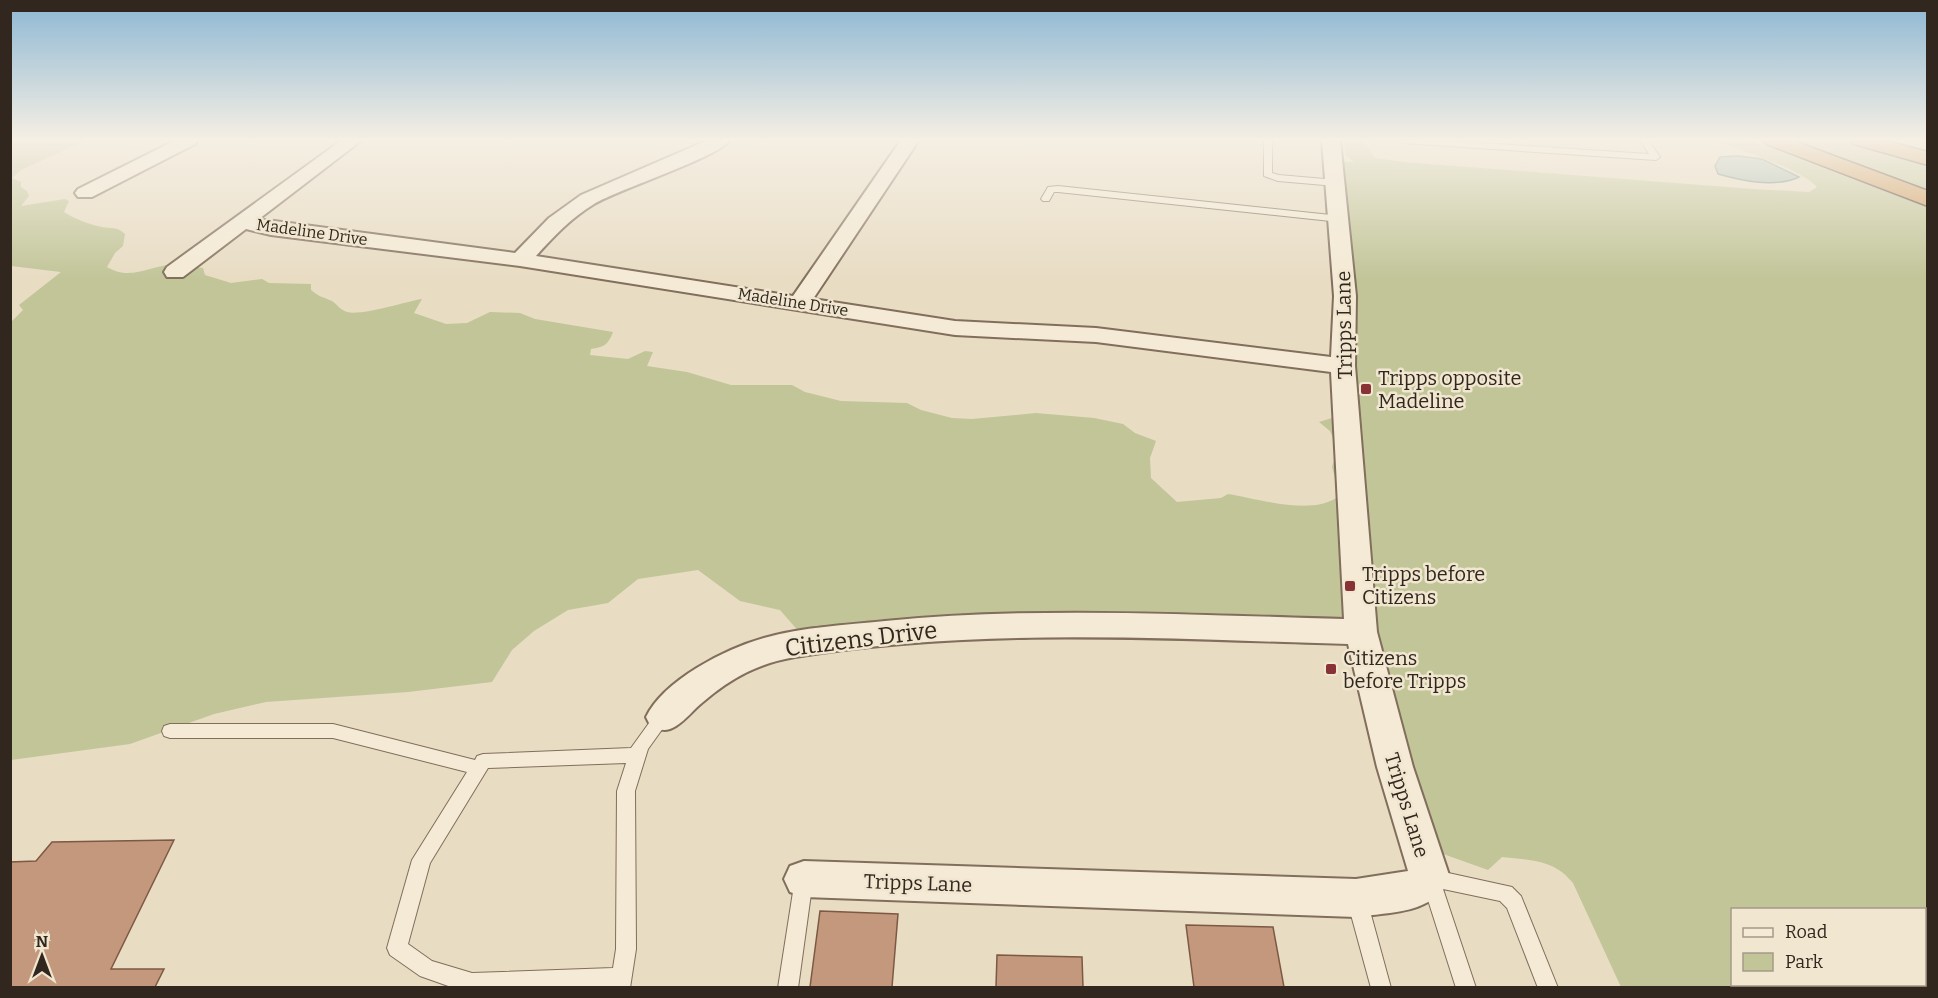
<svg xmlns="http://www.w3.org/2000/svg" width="1938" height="998" font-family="Bitter,serif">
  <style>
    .green { fill: #c1c598; fill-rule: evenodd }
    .water { fill: #a4bcb4; stroke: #6d8981; stroke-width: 1.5 }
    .building { fill: #c3987c; stroke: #7d5944; stroke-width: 1.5 }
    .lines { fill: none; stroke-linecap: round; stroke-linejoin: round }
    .lane-casing { stroke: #816e5c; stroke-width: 2 }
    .street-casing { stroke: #816e5c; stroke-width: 4 }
    .highway-casing { stroke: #4f3d2f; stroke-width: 3 }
    .lane { fill: #f4ead5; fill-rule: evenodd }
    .street { fill: #f4ead5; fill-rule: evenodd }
    .highway { fill: #cf9a5c; fill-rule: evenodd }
    .poi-dot { fill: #893235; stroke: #f1e7d1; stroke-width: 2 }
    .labels { text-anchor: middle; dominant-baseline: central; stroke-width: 5; stroke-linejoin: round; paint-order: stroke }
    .far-street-label { font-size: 16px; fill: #32271e; stroke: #f1e7d1 }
    .street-label { font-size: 20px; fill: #32271e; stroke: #f1e7d1 }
    .poi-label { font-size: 20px; fill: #32271e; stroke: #f1e7d1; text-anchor: start }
    .near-street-label { font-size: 24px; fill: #32271e; stroke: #f1e7d1 }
  </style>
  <rect width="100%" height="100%" fill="#e8dcc3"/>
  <path class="green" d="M11 140H86L21 170 12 178 21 182V187L27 191 29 196 21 206 65 199 69 201 64 212C72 218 91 225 102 227 112 229 116 226 125 234L123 246 115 253 107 267C131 282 152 264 174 265 183 265 193 267 203 268L205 275 231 283 262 279 269 283 311 284V290C319 297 323 297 332 301 337 304 340 310 347 312 362 316 404 302 422 299L414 313 446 324 467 323 490 312 520 313 535 319 613 332C608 345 604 347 591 349L590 355 628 359 645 351 653 352 647 366 687 372 731 385H792L805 392 841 401 907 403 921 410 952 418 972 419 1036 413 1094 418 1123 424 1135 433 1156 441 1150 458 1151 478 1177 502 1221 498 1228 494C1259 499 1316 517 1340 495L1332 467 1338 449 1330 431 1319 422 1332 418 1335 409 1336 153 1345 162H1354L1346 155 1345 140H1363L1375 158 1404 162 1753 189 1809 192 1817 187C1799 168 1740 150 1714 140H1749L1927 207V987H1621L1573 883C1554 859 1530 860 1502 857L1488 870 1432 850 1365 630 807 641 780 610 740 601 698 570 638 579 608 603 568 610 534 631 512 650 492 682 408 692 266 702 214 714 130 744 11 760 10 323 23 310 19 305 61 272 11 266ZM1732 910H1924V984H1732Z
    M1784 140H1849L1927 162V195Z"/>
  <path class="water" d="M1738 156 1762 159 1799 177C1775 188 1743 181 1718 174L1715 166 1720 157Z"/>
  <path class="building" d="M174 840 111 969H164L155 987H10V862L36 861 52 842Z
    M820 911 898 914 892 987H810Z
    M1186 925 1273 927 1284 987H1194Z
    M997 955 1082 957 1083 987H996Z"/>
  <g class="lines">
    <g class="lane-casing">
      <path id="lane" d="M1264 140H1272V173L1279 175 1336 180 1341 183 1336 186 1278 181 1264 176Z
        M1399 140H1437L1649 154 1640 140H1648L1660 157 1656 160 1403 143Z
        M1058 186 1340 216 1345 219 1340 222 1058 192H1054L1049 201H1043L1041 199 1048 187Z
        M663 710 669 712 671 717 648 749 635 791 636 949 630 988H454L420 976 390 955 387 948 412 860 467 772 333 738H170L164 736 162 731 164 726 170 724H333L475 760 477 756 483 754 631 748 657 712ZM626 763 617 791 616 949 613 968 472 973 432 961 408 944 430 863 488 768Z
        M1430 869 1512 887 1521 896 1558 988H1538L1507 908 1500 901 1443 889 1476 988H1456L1421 878 1423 872Z
        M804 870 811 873 813 879 798 988H778L795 879 797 873Z
        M1357 891 1364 894 1367 900 1391 988H1371L1347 900 1350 894Z"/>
    </g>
    <g class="street-casing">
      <path id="street" d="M176 140H198L195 144 92 197H78L75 193 78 189Z
        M342 140H362L259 219 515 253 549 218 581 195 708 140H730C719 157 619 189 594 204 571 218 554 236 536 256L793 296 901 140H919L813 299 955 321 1096 328 1331 357 1334 296 1322 140H1340L1356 296 1355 366 1377 632 1413 767 1450 878C1434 914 1391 912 1356 917L804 897 790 892 784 879 790 866 804 861 1356 879 1408 871 1377 767 1348 644C1164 639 978 627 795 657 759 663 731 678 703 702 694 709 686 720 676 726 667 732 660 730 651 727L646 717C664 680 725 649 764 638 803 627 845 625 885 621 1038 606 1191 615 1344 619L1331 372 1096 342 955 335 520 266 271 235 246 229 183 277H167L164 272 167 267Z"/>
    </g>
    <g class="highway-casing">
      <path id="highway" d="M1763 140H1791L1928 191V206L1766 144Z
        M1851 140H1883L1928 152V165L1854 144Z"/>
    </g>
    <use href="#lane" class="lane"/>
    <use href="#street" class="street"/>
    <use href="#highway" class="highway"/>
  </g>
  <linearGradient id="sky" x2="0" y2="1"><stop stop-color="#8db7d3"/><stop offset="0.5" stop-color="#f5efe4"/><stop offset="1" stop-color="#f5efe4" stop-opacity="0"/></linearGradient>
  <rect width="1938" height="279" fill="url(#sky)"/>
  <g class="poi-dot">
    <rect x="1360" y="383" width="12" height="12" rx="3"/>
    <rect x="1344" y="580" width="12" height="12" rx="3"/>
    <rect x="1325" y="663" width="12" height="12" rx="3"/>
  </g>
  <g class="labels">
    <g class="far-street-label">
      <text transform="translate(312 232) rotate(8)">Madeline Drive</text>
      <text transform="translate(793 302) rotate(9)">Madeline Drive</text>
    </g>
    <g class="street-label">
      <text transform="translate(1344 325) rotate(-91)">Tripps Lane</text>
      <text transform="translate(1407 805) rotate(73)">Tripps Lane</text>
      <text transform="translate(918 883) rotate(2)">Tripps Lane</text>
    </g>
    <g class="poi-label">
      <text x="1378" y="378">Tripps opposite<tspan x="1378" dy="23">Madeline</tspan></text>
      <text x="1362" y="574">Tripps before<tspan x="1362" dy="23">Citizens</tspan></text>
      <text x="1343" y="658">Citizens<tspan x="1343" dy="23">before Tripps</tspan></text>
    </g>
    <g class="near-street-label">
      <text transform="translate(861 639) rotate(-7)">Citizens Drive</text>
    </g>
  </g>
  <rect width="1938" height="998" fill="none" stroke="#32271e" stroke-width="24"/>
  <rect x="1731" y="908" width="195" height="78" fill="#f1e7d1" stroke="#a59a89" stroke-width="1.5"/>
  <rect x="1743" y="928" width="30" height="9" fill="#f4ead5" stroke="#a59a89" stroke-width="1.5"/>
  <text x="1785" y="938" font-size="18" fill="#32271e">Road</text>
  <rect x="1743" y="953" width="30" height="18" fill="#c1c598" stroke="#a59a89" stroke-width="1.5"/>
  <text x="1785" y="968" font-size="18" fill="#32271e">Park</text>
  <g transform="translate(42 956)" stroke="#f1e7d1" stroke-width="4.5" paint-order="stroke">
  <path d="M0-4.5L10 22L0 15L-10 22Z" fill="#32271e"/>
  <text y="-9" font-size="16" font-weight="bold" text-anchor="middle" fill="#32271e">N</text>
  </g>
</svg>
